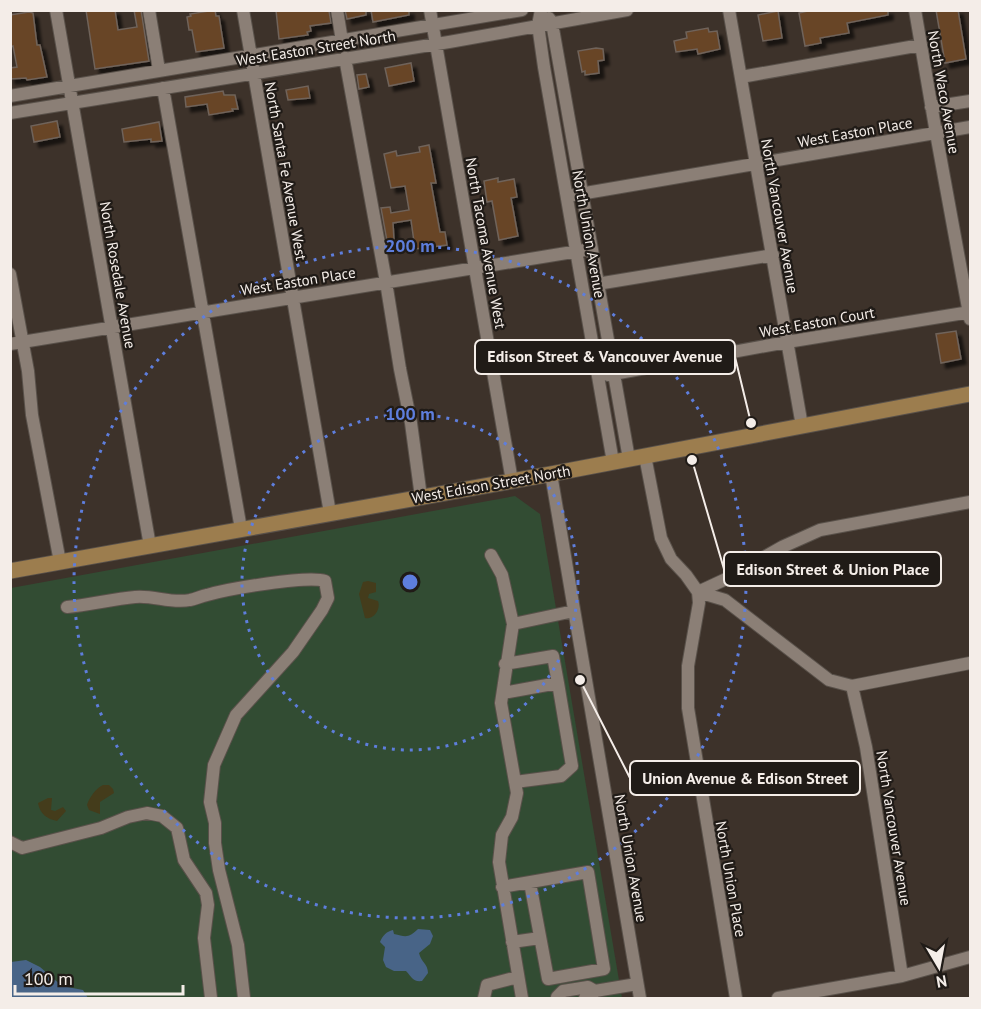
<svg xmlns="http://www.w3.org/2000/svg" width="981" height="1009" font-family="'PT Sans',sans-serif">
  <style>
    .green { fill: #324c33 }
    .sand { fill: #443c1b }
    .water { fill: #486487 }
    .building { fill: #684427; stroke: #6f635a; stroke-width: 1.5; filter: url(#shadow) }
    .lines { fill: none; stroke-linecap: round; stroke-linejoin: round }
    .minor-casing { stroke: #59514a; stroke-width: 14 }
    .major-casing { stroke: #59514a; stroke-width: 17 }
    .minor { stroke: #8b7f76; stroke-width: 12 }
    .major { stroke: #9c7d4e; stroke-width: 15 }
    .ring { fill: none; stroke: #5e7edd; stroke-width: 3; stroke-dasharray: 3 6 }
    .labels { text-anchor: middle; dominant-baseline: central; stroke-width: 4.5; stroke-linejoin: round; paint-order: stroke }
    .street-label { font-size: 15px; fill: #f4ede8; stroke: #201b17 }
    .centre { fill: #5e7edd; stroke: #201b17; stroke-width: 3 }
    .ring-label { font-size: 18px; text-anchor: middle; font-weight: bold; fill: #5e7edd; stroke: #201b17; stroke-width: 4.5; stroke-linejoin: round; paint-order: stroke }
    .leader { fill: none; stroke: #f4ede8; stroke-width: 2 }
    .callout-dot { fill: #f4ede8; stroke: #201b17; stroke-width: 2 }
    .callout { fill: #201b17; stroke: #f4ede8; stroke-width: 2 }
    .callout-label { font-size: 16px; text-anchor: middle; font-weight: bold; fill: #f4ede8 }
  </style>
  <defs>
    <filter id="shadow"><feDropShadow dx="5" dy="5" stdDeviation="1.5" flood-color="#0009"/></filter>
  </defs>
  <rect width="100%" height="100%" fill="#3d322a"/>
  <path class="green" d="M515 496 540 514 622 998H11V588Z"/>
  <path class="sand" d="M368 581 376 583V592L369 594 368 598 378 601C381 609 374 620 365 618L359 594 363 582Z
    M103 785H109L113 789 114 793 100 802V814L89 810 87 805C89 798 96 788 103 785Z
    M48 798H52L51 810 55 811 63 807 66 811 57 821C47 819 40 814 38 803Z"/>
  <path class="water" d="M418 929 430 930 433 936 430 944 419 953C421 962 428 964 428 973L422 981C412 982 412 977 406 971H394L386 967 383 960 385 947 380 942C383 935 386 932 393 930L394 934C406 937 409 938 418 929Z
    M26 960 40 967 62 986 83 990 88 998H11V962Z"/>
  <path class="building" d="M86 10H115L118 30 137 27 134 10H141L149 61 95 69Z
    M215 10 216 16H219L224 48 196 52 192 30H189L187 17 191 16 190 14Z
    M276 10 329 11 331 23 310 26 311 31 307 32 308 35 279 39Z
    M345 10H366V15L347 19Z
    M371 10H409V15L373 22Z
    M812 10H888V15L847 23 849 33 820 38 821 43 805 46 799 13Z
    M936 10H958L966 59 945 63Z
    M778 11 782 38 763 41 758 15Z
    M29 12 33 13 37 45H40L47 77 27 80 26 78 10 79V68L17 67 13 46 10 47V15Z
    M708 28 709 32 717 31 720 49 698 54 697 49 676 52 674 41 687 38 686 32Z
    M596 48 603 49 604 60 598 61 599 73 585 75V71L582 72 578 51Z
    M411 63 414 81 389 86 385 68Z
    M366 74 369 87 359 89 357 75Z
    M308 86 310 98 288 100 286 90Z
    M223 91 224 95H235L238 109H232L233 111 209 115 207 104 186 107 185 97Z
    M57 121 60 137 34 142 31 126Z
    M159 122 162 141 151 142V139L124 142 122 129Z
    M429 145 436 183H431L440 232H445L447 245 415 249 411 220 393 223 394 240 387 241 381 208 390 207 391 213 409 210 405 186 391 188 384 154 396 151 397 156 420 152 419 147Z
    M498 178V182L514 179 517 197 511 198 518 236 499 240 492 201 487 202 484 181Z
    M956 331 961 359 941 363 936 334Z"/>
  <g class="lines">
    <g class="minor-casing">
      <path id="minor" d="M56 10 150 546
        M149 10 159 70
        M243 10 330 513
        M337 10 342 41
        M430 10 512 481
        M541 10 538 25 544 67 613 462
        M729 10 802 426
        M915 10 936 133 970 319
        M549 18 552 23 629 459
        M345 58 386 282 400 369 411 423 421 497
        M741 77 921 45
        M163 88 241 529
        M10 96 522 10
        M931 107 970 101
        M10 113 449 42 627 10
        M574 195 970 127
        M10 274 28 371 32 415 60 562
        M597 284 773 255
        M10 344 591 249
        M608 375 787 342 970 312
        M645 456 661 538 671 559 686 575 698 592 699 603 688 666V708L736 998
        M551 474 640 998
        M491 555 502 575 513 624
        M698 592 725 600 829 680 852 686 970 663
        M698 592 726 579 782 547 820 530 970 502
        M67 607C90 605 112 599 135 597 154 595 171 604 190 600 196 599 201 596 207 595 228 589 308 575 325 581L328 598 322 610 293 652 236 715 214 765 210 802 215 823V843L219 870 238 945 244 998
        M852 686 866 747 902 976
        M503 693 558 683 553 656 505 664
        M515 782 561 776 572 766 558 683
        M10 842 22 848 101 828 128 817 147 813 162 816 177 828 184 860 206 893 208 905 204 938 211 998
        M502 887 588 872 604 969 548 979 530 883
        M512 942 540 938
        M484 998 487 985 518 977
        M522 998 499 862 502 835 512 817 517 793 501 703 513 624 574 611
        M558 998 557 997 563 991 588 987 595 991
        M585 998H590L595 991 637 984
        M778 998 902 976 970 957"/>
    </g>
    <g class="major-casing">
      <path id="major" d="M10 571 551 474 970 394"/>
    </g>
    <use href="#minor" class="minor"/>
    <use href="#major" class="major"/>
  </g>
  <g class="ring">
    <circle cx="410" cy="582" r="168"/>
    <circle cx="410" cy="582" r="336"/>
  </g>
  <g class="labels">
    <g class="street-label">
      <text transform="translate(316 48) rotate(-9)">West Easton Street North</text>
      <text transform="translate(944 92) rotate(80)">North Waco Avenue</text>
      <text transform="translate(855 132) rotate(-10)">West Easton Place</text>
      <text transform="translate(286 171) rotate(80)">North Santa Fe Avenue West</text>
      <text transform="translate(780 216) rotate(80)">North Vancouver Avenue</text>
      <text transform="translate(589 234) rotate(80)">North Union Avenue</text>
      <text transform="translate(486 243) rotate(80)">North Tacoma Avenue West</text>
      <text transform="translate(118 275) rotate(80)">North Rosedale Avenue</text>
      <text transform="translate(298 281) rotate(-9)">West Easton Place</text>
      <text transform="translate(817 322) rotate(-10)">West Easton Court</text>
      <text transform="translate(491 484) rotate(-10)">West Edison Street North</text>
      <text transform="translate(894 828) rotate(81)">North Vancouver Avenue</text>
      <text transform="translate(631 858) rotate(80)">North Union Avenue</text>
      <text transform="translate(731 879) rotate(80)">North Union Place</text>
    </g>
  </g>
  <circle cx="410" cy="582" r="9" class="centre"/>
  <g class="ring-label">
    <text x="410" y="252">200 m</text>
    <text x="410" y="420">100 m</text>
  </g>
  <path class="leader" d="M751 423L735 357M692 460L724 569M580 680L630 778"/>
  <g class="callout-dot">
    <circle cx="751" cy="423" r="6"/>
    <circle cx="692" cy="460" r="6"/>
    <circle cx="580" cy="680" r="6"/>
  </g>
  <g class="callout">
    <rect x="475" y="340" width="260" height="34" rx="6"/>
    <rect x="724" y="552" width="217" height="34" rx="6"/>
    <rect x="630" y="761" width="230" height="34" rx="6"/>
  </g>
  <g class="callout-label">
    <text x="605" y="362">Edison Street &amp; Vancouver Avenue</text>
    <text x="833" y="575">Edison Street &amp; Union Place</text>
    <text x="745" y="784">Union Avenue &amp; Edison Street</text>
  </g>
  <rect width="981" height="1009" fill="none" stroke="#f4ede8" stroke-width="24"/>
  <g transform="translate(939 967) rotate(170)" stroke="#201b17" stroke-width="4.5" paint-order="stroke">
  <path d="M0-4.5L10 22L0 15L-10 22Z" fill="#f4ede8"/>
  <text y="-9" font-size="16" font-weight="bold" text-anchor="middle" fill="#f4ede8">N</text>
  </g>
  <path d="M15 985v9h168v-9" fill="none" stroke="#f4ede8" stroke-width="3"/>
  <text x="24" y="985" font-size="18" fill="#f4ede8" stroke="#201b17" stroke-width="4.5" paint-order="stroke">100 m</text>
</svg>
